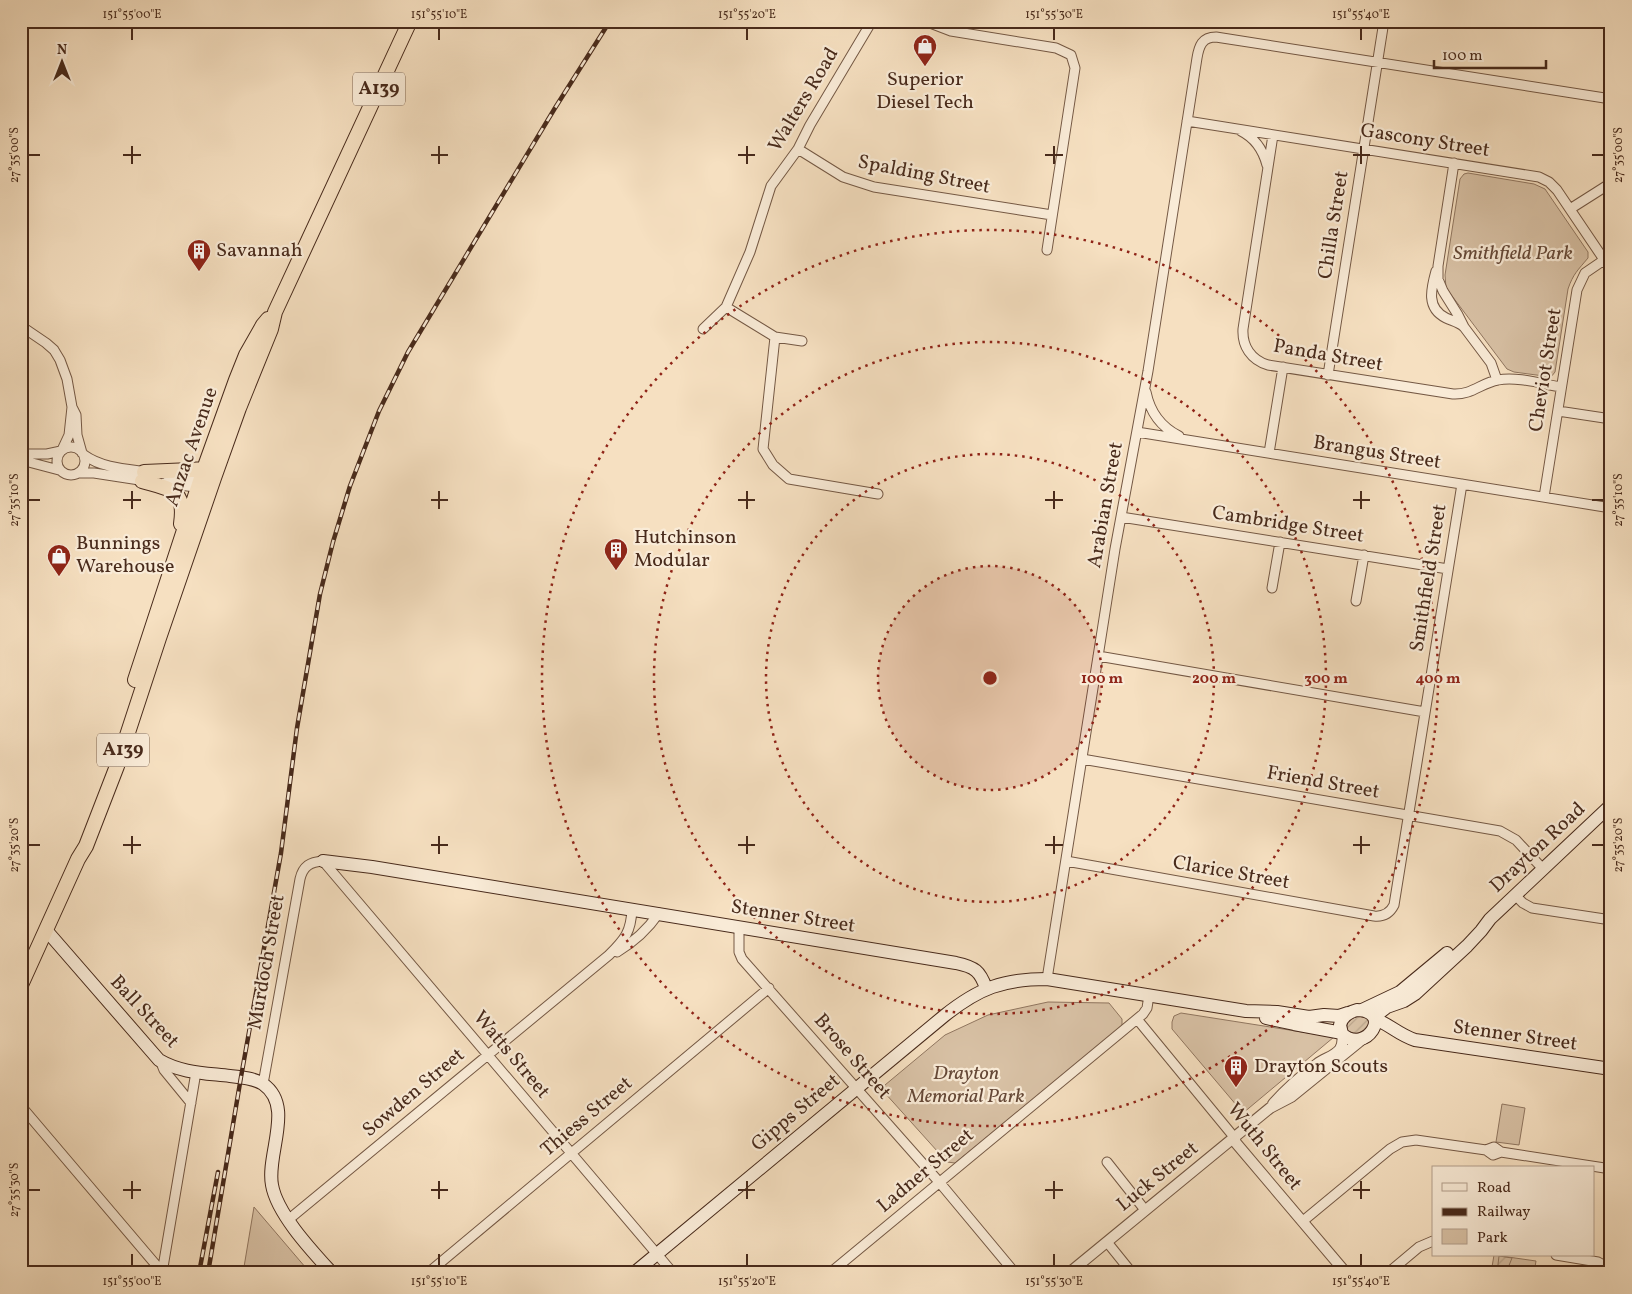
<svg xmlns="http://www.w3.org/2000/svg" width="1632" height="1294" font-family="Vollkorn,serif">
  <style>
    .green { fill: #d8c1a5; stroke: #907660 }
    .garden { fill: url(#garden-furrows); stroke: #907660 }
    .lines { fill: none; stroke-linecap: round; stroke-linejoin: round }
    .minor-casing { stroke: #745844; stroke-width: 11 }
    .tertiary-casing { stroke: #745844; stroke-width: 12 }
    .secondary-casing { stroke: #482a1b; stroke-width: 14 }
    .trunk-casing { stroke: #482a1b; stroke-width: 16 }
    .minor { stroke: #f9ebd7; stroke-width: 9 }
    .tertiary { stroke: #f9ebd7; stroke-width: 10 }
    .secondary { stroke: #f9ebd7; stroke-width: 12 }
    .trunk { stroke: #f6e0c1; stroke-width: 14 }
    .rail-casing { stroke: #482a1b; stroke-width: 4.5 }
    .rail { stroke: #f9ebd7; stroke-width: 2.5; stroke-dasharray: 8; stroke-linecap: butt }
    .ticks { fill: none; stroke: #482a1b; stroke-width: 2 }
    .ring { fill: none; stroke: #8f2418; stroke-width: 2.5; stroke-dasharray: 2.5 5 }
    .labels { text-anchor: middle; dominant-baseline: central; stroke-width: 4.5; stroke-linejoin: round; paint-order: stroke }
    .shield { fill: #f9ebd7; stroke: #7d6453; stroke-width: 1 }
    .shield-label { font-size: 19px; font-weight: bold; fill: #482a1b }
    .poi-label { font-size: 20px; fill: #482a1b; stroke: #f9ebd7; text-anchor: start }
    .street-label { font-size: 20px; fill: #482a1b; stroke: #f9ebd7 }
    .park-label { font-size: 20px; font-style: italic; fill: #654837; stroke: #f9ebd7 }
    .centre { fill: #8f2418; stroke: #f9ebd7; stroke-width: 2.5 }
    .ring-label { font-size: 15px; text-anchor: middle; font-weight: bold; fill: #8f2418; stroke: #f9ebd7; stroke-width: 4.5; stroke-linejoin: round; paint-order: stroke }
    .neatline { fill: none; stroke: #482a1b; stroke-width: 2 }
    .ticks-label { font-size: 12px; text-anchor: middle; fill: #482a1b }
  </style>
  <defs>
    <pattern id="garden-furrows" width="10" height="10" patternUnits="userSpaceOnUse" patternTransform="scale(1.25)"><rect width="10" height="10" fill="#d8c1a5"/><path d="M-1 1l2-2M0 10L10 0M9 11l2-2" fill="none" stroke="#bba68d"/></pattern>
  </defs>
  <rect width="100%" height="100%" fill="#f6e0c1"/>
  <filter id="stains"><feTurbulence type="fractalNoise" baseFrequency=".004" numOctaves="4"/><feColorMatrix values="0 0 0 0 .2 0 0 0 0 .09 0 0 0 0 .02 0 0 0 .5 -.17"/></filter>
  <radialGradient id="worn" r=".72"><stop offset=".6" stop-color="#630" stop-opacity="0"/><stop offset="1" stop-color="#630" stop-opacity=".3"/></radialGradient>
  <path class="green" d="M1468 173 1534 184 1545 189 1588 252V258C1578 270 1573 274 1568 289L1555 372 1551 377 1514 372 1507 369 1446 288 1445 275 1460 179 1464 174Z
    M1048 1002 1109 1003 1122 1019V1027L955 1163 947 1162 884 1092 885 1085 945 1035 988 1015Z
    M1181 1013 1334 1037 1243 1113 1172 1029V1022L1174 1016Z
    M1502 1104 1525 1108 1519 1145 1496 1142Z
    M254 1207 306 1268 310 1273H243Z
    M1494 1255 1536 1261 1534 1273H1491Z"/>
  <path class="garden" d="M1358 1016 1367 1018 1369 1023C1364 1032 1356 1037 1347 1030V1023L1351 1019Z
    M1499 1256 1512 1258 1506 1273H1497Z"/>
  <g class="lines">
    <g class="minor-casing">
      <path id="minor" d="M925 21 951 31 1056 48 1071 55 1075 68 1047 250
        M1187 121 1539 177 1549 182 1557 190 1611 270
        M1241 131C1255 138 1263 150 1267 165
        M1273 135 1243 329C1242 346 1251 360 1268 365L1453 394C1472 395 1481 383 1498 380 1516 376 1543 384 1561 387
        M798 149 843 177 874 187 1052 215
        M1454 163 1438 266V279L1443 291 1458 315 1464 327 1491 363 1497 380
        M1570 209 1611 183
        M1436 271C1431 289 1426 308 1446 318 1452 321 1459 322 1464 327
        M726 307 775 337 802 341
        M21 326 46 343 54 350 60 360 67 379 72 407 76 415 77 435 82 453
        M703 329 726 307 750 252 771 186 798 149 810 125 872 21
        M775 337 763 449 773 465 789 479 878 494
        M1328 375 1384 21
        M1146 392C1150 412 1161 427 1179 436
        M1558 411 1611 419
        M1137 432 1611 508
        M57 461a14 14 0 1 1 28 0a14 14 0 1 1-28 0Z
        M62 450 69 435 72 407
        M1269 453 1283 367
        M21 454H47L61 451
        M84 455C102 468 126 469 148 472
        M21 460 59 470
        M79 473H94L146 481
        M168 476 205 481
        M164 483 203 488
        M1544 497 1577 290 1585 273 1604 260
        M1121 517 1448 569
        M1272 588 1280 542
        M1356 601 1364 555
        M1098 656 1425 712
        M1082 759 1500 831 1516 840 1543 869
        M1066 861 1374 916C1384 917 1390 913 1394 905L1462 484
        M1515 895 1523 903 1532 908 1611 920
        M739 927V952L742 959 940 1183 1015 1273
        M617 952C634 942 648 929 659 913
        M1047 979 1115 549 1148 371 1197 58C1199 46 1202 37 1216 37L1611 99
        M1137 1019 1234 1137
        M160 1060 164 1070 191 1103
        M263 1084 300 879C303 866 310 862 323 861L673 1273
        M21 1106 162 1272
        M1486 1150 1494 1147 1501 1152 1611 1169
        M1107 1162 1145 1210
        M288 1220 609 955C625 939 631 932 632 909
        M1303 1221 1390 1149 1402 1142 1416 1140 1486 1150 1493 1155 1501 1152
        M1107 1242 1132 1273
        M1556 1255 1598 1262 1611 1269
        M1230 1272 1231 1273
        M162 1273 196 1072
        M428 1273 769 988
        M830 1273 1143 1014 1147 1008 1149 995
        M1388 1273 1419 1247 1433 1241"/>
    </g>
    <g class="tertiary-casing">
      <path id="tertiary" d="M1273 1104C1286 1089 1301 1076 1317 1064 1324 1058 1334 1057 1340 1049 1343 1044 1343 1039 1342 1034
        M1234 1137 1236 1143 1346 1273
        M1069 1273 1270 1108 1291 1097 1365 1037"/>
    </g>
    <g class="secondary-casing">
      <path id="secondary" d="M323 861 372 867 956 963C975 967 980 971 986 988
        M46 930 159 1060C181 1073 205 1073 230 1076 240 1077 254 1078 263 1084 295 1106 266 1154 272 1185 277 1214 312 1251 332 1273
        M1357 1010C1394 1011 1366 1055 1342 1034L1340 1025C1342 1016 1349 1012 1357 1010Z
        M1362 1010 1400 992 1447 953
        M1374 1017 1387 1007 1404 1001 1415 994 1467 946 1481 931 1490 919 1611 805
        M1266 1018 1294 1024 1342 1033
        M1375 1019C1389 1024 1399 1035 1415 1040L1611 1069
        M634 1273 944 1016C979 988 1003 979 1047 979L1246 1011 1277 1012 1309 1017 1324 1015 1339 1016 1348 1013"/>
    </g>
    <g class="trunk-casing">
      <path id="trunk" d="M144 472 191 470 204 469
        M142 481C171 489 186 489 181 524
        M135 680 204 469 236 380 246 355 263 325 268 319
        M21 985 78 859 86 846 117 766 159 638 214 478 239 408 271 329 275 312 410 21"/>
    </g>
    <use href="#minor" class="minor"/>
    <use href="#tertiary" class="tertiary"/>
    <use href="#secondary" class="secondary"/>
    <use href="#trunk" class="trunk"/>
    <g class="rail-casing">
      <path id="rail" d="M199 1273 218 1172
        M208 1273 241 1077 281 853 297 728 320 594 333 542 350 486 379 411 408 352 555 108 610 21"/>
    </g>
    <use href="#rail" class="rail"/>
  </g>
  <path class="ticks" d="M132 28V40M439 28V40M747 28V40M1054 28V40M1361 28V40M132 146V164M439 146V164M747 146V164M1054 146V164M1361 146V164M28 155H40M123 155H141M431 155H448M738 155H755M1045 155H1063M1353 155H1370M1592 155H1604M132 491V509M439 491V509M747 491V509M1054 491V509M1361 491V509M28 500H40M123 500H141M431 500H448M738 500H755M1045 500H1063M1353 500H1370M1592 500H1604M132 836V854M439 836V854M747 836V854M1054 836V854M1361 836V854M28 845H40M123 845H141M431 845H448M738 845H755M1045 845H1063M1353 845H1370M1592 845H1604M132 1181V1199M439 1181V1199M747 1181V1199M1054 1181V1199M1361 1181V1199M28 1190H40M123 1190H141M431 1190H448M738 1190H755M1045 1190H1063M1353 1190H1370M132 1254V1266M439 1254V1266M747 1254V1266M1054 1254V1266M1361 1254V1266"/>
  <circle cx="990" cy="678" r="112" fill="#8f2418" fill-opacity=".12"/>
  <g class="ring">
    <circle cx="990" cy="678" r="112"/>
    <circle cx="990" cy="678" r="224"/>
    <circle cx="990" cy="678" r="336"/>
    <circle cx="990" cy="678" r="448"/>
  </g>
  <defs>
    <g id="shop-pin" transform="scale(1.25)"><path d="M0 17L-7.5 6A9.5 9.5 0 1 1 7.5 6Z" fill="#8f2418" stroke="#f9ebd7"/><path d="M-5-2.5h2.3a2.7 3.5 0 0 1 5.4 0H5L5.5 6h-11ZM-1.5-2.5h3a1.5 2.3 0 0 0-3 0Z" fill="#fff"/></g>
    <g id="building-pin" transform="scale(1.25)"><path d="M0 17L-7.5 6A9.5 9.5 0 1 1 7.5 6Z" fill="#8f2418" stroke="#f9ebd7"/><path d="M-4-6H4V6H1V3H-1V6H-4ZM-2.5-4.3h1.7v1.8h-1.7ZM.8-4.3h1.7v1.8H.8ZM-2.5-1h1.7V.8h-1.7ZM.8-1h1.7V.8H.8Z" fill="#fff"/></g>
  </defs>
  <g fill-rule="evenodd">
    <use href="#shop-pin" x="925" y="46"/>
    <use href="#building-pin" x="199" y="251"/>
    <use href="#building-pin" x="616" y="550"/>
    <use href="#shop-pin" x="59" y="556"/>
    <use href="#building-pin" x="1236" y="1067"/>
  </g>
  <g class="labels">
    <g class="shield">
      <rect x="353" y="72.5" width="52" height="33" rx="4"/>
      <rect x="97" y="733.5" width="52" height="33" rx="4"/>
    </g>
    <g class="shield-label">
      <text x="379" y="89">A139</text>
      <text x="123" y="750">A139</text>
    </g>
    <g class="poi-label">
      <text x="925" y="80" text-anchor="middle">Superior<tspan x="925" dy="23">Diesel Tech</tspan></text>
      <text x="216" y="251">Savannah</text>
      <text x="634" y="538">Hutchinson<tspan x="634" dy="23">Modular</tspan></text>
      <text x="76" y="544">Bunnings<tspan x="76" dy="23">Warehouse</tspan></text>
      <text x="1254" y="1067">Drayton Scouts</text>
    </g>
    <g class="street-label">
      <text transform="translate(804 100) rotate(-59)">Walters Road</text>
      <text transform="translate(1425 141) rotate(9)">Gascony Street</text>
      <text transform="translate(924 175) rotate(11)">Spalding Street</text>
      <text transform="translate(1334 225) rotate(-81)">Chilla Street</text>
      <text transform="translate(1328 356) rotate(10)">Panda Street</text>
      <text transform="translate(1546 370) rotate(-81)">Cheviot Street</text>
      <text transform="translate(192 447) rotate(-71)">Anzac Avenue</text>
      <text transform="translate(1377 453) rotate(9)">Brangus Street</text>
      <text transform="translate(1106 505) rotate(-80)">Arabian Street</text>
      <text transform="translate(1288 525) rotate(9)">Cambridge Street</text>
      <text transform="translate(1429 578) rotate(-81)">Smithfield Street</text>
      <text transform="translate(1323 783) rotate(10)">Friend Street</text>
      <text transform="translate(1538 848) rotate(-43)">Drayton Road</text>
      <text transform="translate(1231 873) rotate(10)">Clarice Street</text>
      <text transform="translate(793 917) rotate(9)">Stenner Street</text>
      <text transform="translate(267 962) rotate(-80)">Murdoch Street</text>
      <text transform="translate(144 1012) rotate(47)">Ball Street</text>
      <text transform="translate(1515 1036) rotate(8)">Stenner Street</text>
      <text transform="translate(511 1055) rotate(50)">Watts Street</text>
      <text transform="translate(852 1057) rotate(49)">Brose Street</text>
      <text transform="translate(414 1093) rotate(-40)">Sowden Street</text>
      <text transform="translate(796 1113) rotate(-40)">Gipps Street</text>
      <text transform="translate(587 1117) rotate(-40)">Thiess Street</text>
      <text transform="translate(1264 1147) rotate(51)">Wuth Street</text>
      <text transform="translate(926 1171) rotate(-40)">Ladner Street</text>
      <text transform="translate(1158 1177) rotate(-39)">Luck Street</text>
    </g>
    <g class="park-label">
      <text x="1513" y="254">Smithfield Park</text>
      <text x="966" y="1074">Drayton<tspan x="966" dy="23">Memorial Park</tspan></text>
    </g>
  </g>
  <circle cx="990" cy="678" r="8" class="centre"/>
  <g class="ring-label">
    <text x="1102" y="683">100 m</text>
    <text x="1214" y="683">200 m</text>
    <text x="1326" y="683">300 m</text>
    <text x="1438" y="683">400 m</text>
  </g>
  <rect width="1632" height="1294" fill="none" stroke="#f6e0c1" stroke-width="55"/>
  <rect x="1432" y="1166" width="162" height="90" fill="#f9ebd7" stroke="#b29e8c"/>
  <rect x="1442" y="1183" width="25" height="8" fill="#f9ebd7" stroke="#b29e8c"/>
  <text x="1477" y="1192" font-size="15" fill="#482a1b">Road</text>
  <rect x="1442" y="1208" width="25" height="8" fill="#482a1b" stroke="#b29e8c"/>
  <text x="1477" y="1216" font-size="15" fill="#482a1b">Railway</text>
  <rect x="1442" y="1229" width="25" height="15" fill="#d8c1a5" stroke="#b29e8c"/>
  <text x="1477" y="1242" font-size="15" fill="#482a1b">Park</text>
  <g transform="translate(62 62)" stroke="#f9ebd7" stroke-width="4" paint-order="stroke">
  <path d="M0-4L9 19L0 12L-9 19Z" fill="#482a1b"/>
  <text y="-8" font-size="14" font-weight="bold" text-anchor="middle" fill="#482a1b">N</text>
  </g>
  <path d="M1434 60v8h112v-8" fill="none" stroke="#482a1b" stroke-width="2.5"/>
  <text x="1442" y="60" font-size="15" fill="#482a1b" stroke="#f9ebd7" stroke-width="4" paint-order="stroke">100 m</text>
  <rect x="28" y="28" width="1576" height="1238" class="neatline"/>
  <g class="ticks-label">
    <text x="132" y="18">151°55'00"E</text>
    <text x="439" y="18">151°55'10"E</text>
    <text x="747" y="18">151°55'20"E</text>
    <text x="1054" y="18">151°55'30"E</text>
    <text x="1361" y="18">151°55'40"E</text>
    <text transform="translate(14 155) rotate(-90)" y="4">27°35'00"S</text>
    <text transform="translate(1618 155) rotate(-90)" y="4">27°35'00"S</text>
    <text transform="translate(14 500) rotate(-90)" y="4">27°35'10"S</text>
    <text transform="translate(1618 500) rotate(-90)" y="4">27°35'10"S</text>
    <text transform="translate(14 845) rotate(-90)" y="4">27°35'20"S</text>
    <text transform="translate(1618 845) rotate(-90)" y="4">27°35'20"S</text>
    <text transform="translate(14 1190) rotate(-90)" y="4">27°35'30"S</text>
    <text x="132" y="1285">151°55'00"E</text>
    <text x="439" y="1285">151°55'10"E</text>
    <text x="747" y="1285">151°55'20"E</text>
    <text x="1054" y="1285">151°55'30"E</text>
    <text x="1361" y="1285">151°55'40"E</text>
  </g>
  <rect width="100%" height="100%" filter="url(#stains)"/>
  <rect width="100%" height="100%" fill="url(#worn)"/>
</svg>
